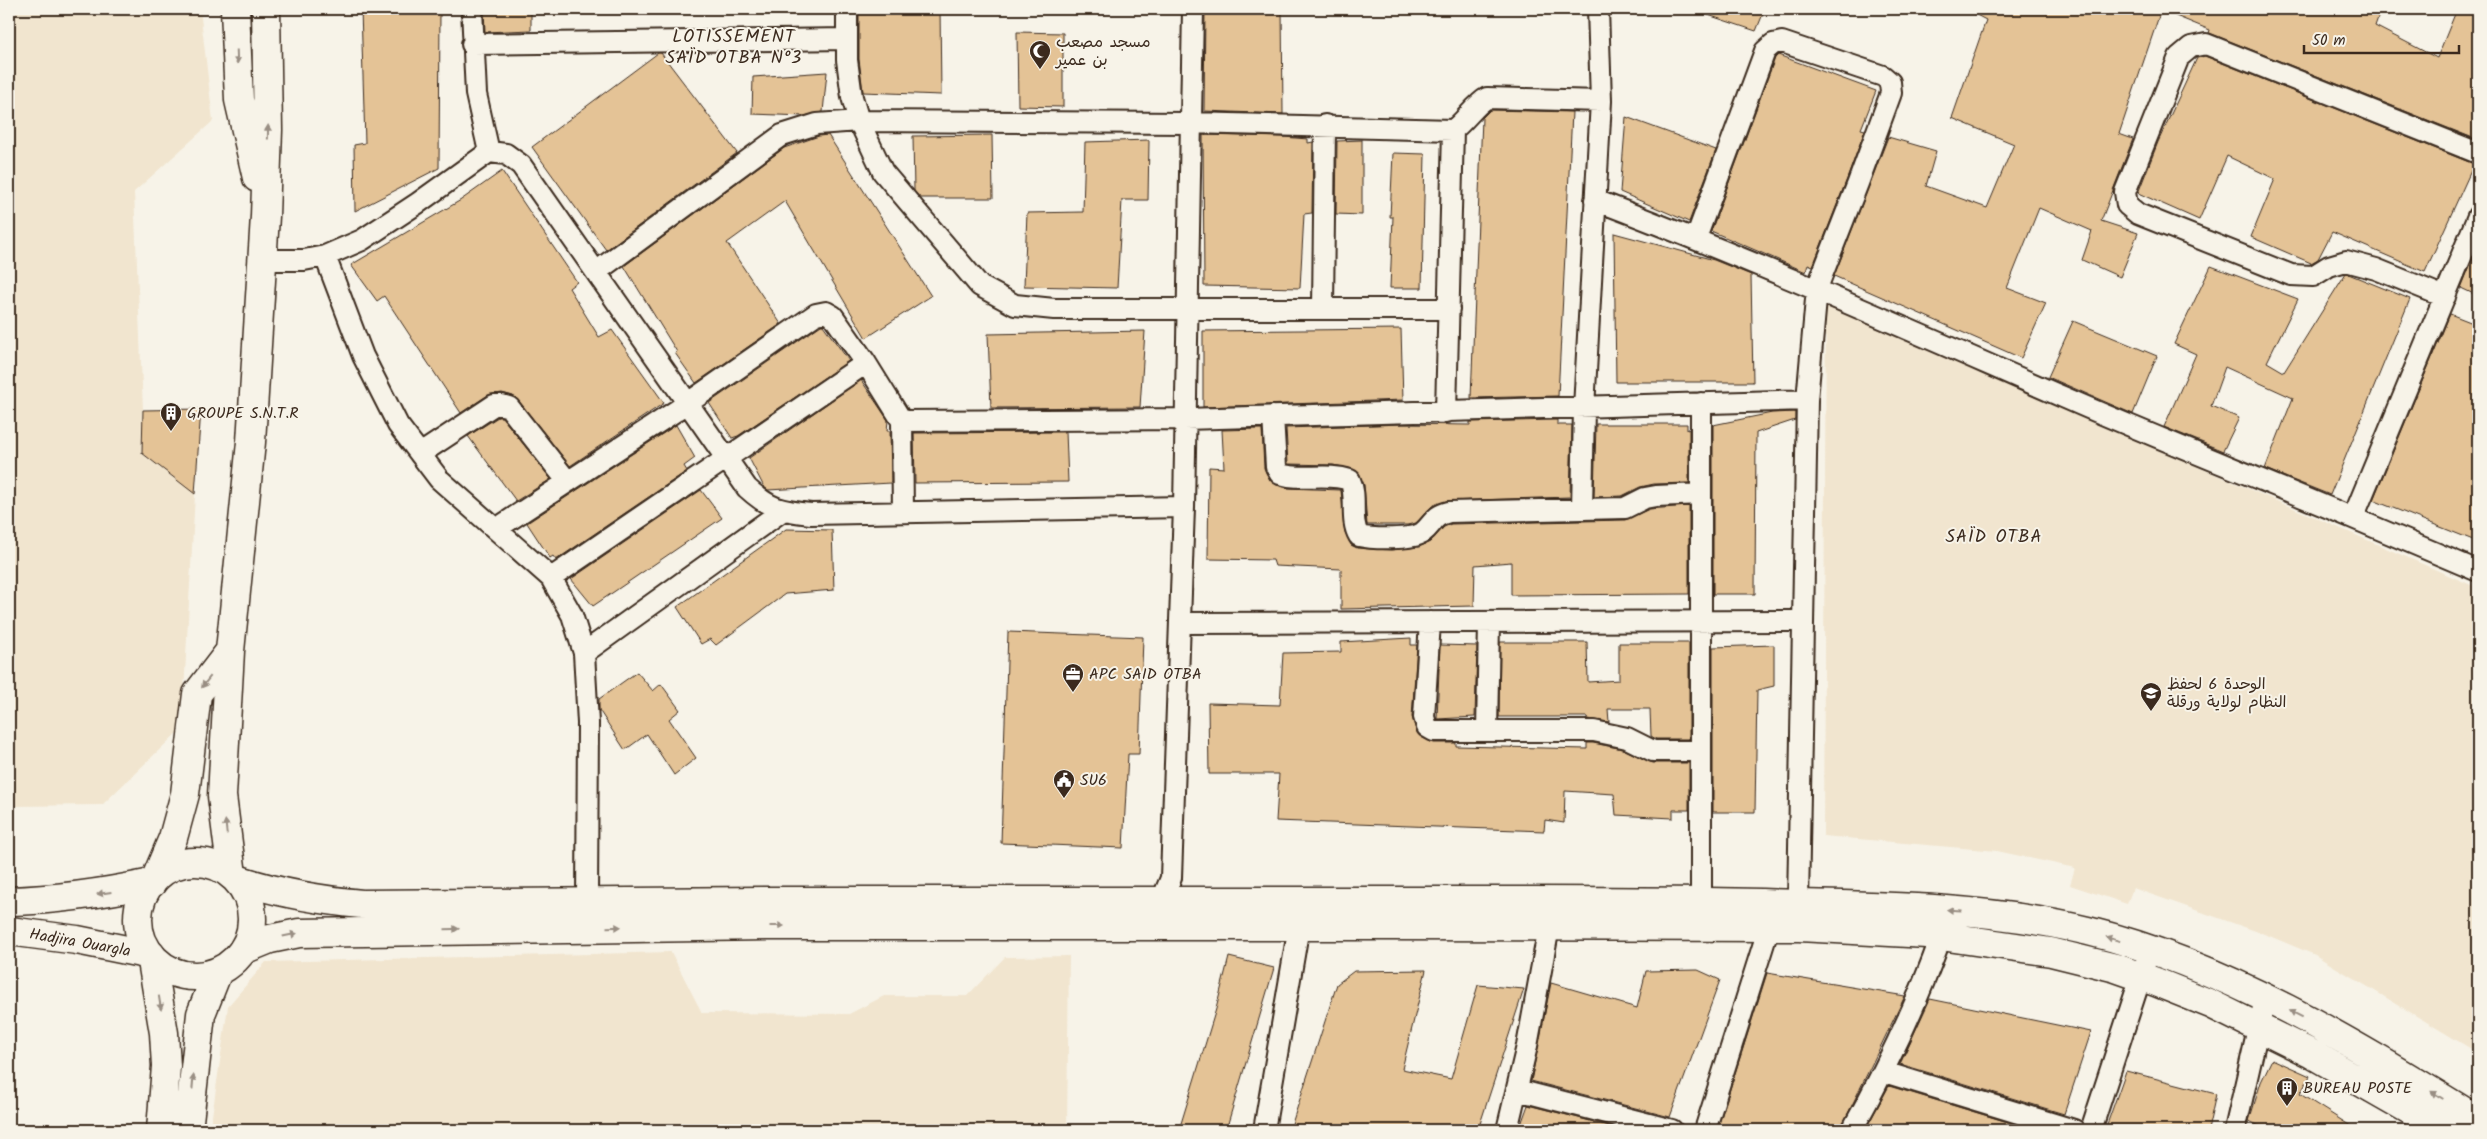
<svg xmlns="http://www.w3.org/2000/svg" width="2487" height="1139" font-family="Kalam,'Playpen Sans Arabic',sans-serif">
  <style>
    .built { fill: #f1e5cf }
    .building { fill: #e4c396; stroke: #3b2a1e }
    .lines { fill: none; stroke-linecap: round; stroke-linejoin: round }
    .minor-casing { stroke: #3b2a1e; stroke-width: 24 }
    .secondary-casing { stroke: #3b2a1e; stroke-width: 31 }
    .trunk-casing { stroke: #3b2a1e; stroke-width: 31 }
    .minor { stroke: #f7f3e8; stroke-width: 20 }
    .secondary { stroke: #f7f3e8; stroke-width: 28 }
    .trunk { stroke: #f7f3e8; stroke-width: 28 }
    .oneway { fill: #998e83 }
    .labels { text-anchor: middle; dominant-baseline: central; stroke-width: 4; stroke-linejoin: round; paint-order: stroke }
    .poi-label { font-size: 16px; fill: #3b2a1e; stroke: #f7f3e8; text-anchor: start }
    .street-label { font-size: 16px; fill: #3b2a1e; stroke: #f7f3e8 }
    .neighbourhood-label { font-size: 18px; letter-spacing: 1px; fill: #3b2a1e; stroke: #f7f3e8 }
  </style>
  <rect width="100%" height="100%" fill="#f7f3e8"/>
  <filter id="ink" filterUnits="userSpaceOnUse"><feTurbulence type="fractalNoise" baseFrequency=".02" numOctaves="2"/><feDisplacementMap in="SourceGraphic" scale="10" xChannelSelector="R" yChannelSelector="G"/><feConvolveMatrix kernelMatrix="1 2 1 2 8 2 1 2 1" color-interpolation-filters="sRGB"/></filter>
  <g filter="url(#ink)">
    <path class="built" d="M9 9H200L213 121 134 192 143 410 142 453 195 494 182 728 102 805 9 806Z
      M1826 306 2478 588V1053L2315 955 2267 935 2133 888 2127 904 2070 885 2075 868 1997 851 1823 836Z
      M671 952 702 1013 849 1014 884 996H967L1005 957 1069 956 1067 1130H210L228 1006 266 962Z"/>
    <path class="building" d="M361 9H440L439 168 355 211 354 145 365 143Z
      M484 9H531V30L485 32Z
      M859 9H940L941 95 863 92 859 59Z
      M1205 9H1282L1283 114 1204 111Z
      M1700 9H1765L1756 31 1699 12Z
      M1965 9H2381L2375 26 2437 58 2457 9H2478V140L2209 33 2210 30 2161 10 2119 134 2133 139 2101 221 2138 233 2120 277 2082 260 2092 231 2039 208 2007 288 2046 303 2021 358 1834 276 1888 137 1936 151 1926 186 1987 208 2014 144 1952 118 1986 20Z
      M1017 32 1063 33V107L1018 106Z
      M658 53H661L737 153 606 250 532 147Z
      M1778 55 1876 91 1861 129 1865 130 1847 179 1813 266 1808 264 1806 272 1711 231 1775 58Z
      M2205 56 2474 164 2425 272 2332 232 2318 259 2311 263 2251 237 2275 179 2227 156 2199 220 2138 193 2158 142 2197 58Z
      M827 72 823 112 804 116 752 114 753 77Z
      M1490 110 1572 112 1558 396 1471 398 1482 118Z
      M1626 117 1716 150 1689 222 1620 192Z
      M828 135 931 296 866 338 785 201 727 243 781 324 696 383 675 353 677 352 624 266 784 148 819 136Z
      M992 135 993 198H920L914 191 913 136Z
      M1203 135 1283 137 1308 139V143L1313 142 1312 213 1304 214 1300 288 1204 286Z
      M1149 140 1148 200H1122L1117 288 1024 286 1027 213 1083 212 1085 142Z
      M1362 140V215L1336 214 1337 141Z
      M1393 153 1425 154 1422 288H1390L1393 217H1390Z
      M502 171 577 282 569 288 599 337 612 330 664 403 570 466 518 400 513 396 502 393 488 395 461 413 384 296 377 301 351 265 461 200Z
      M1614 233 1714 260 1751 275 1753 382H1616Z
      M2478 246V296L2461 288Z
      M2211 266 2298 299 2267 362 2284 372 2346 273 2410 299 2330 495 2265 469 2293 398 2225 367 2211 406 2239 418 2223 451 2164 427 2196 354 2174 344Z
      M2450 314 2478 325V542L2373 500Z
      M2073 321 2157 356 2133 414 2048 377Z
      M821 325H823L849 361 738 436 732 438 709 403Z
      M1401 329 1403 400 1203 407V331Z
      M1145 331 1140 407 991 408 988 334Z
      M861 380 888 420 887 431H890L891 483 768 490 764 487 749 458Z
      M201 409 195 494 142 453 143 410Z
      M1795 412V420L1756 433 1755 594H1713V425L1772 413Z
      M498 417H502L551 479 516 501 468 436Z
      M1557 420V425H1572L1570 497 1446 501 1432 506 1416 523 1407 525H1367L1364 485 1358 472 1353 469 1333 465 1288 464 1286 428 1403 424 1470 425V422Z
      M1596 424H1687V430L1689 429V483L1654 484 1640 487 1622 496 1594 497Z
      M676 425 695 458 684 466 687 471 556 560 553 556 550 558 527 523Z
      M1262 429 1264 468 1270 480 1277 485 1287 488 1341 490 1345 532 1351 545 1357 548 1391 550 1419 547 1430 542 1444 527 1451 524 1625 520 1649 509 1689 506V594L1511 595V562L1475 565 1474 606 1341 609V569L1275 566 1273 560 1208 559 1209 467 1224 468 1222 430Z
      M1066 432 1068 482 915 483 914 433Z
      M701 490 722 518 593 606 571 579Z
      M786 529 832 530 834 590 785 594 716 645 710 639 701 644 677 607Z
      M1008 632 1143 637 1139 754H1128L1123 848 1001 843Z
      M1411 638V645H1417L1412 717 1416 730 1421 737 1434 743H1456V746L1587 749V743H1593L1623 749 1653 763H1689V810H1673V818L1616 815 1614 794 1565 791 1564 823 1545 820 1544 831 1276 821 1279 774H1209L1208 703 1280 705 1283 653 1341 652V642Z
      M1500 642H1587L1588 682 1619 680V643H1689V739H1656L1651 736 1650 709H1608L1609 722 1587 719V717H1499Z
      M1440 645 1477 646 1475 717 1437 719Z
      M1774 645V686L1757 690 1755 812H1713V647Z
      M637 672 653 691 661 684 680 710 669 719 696 758 674 775 647 734 625 750 599 710V699Z
      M1229 957 1274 968 1226 1130H1179L1216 1009Z
      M1426 970 1402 1069 1451 1079 1478 985 1524 989 1478 1130H1290L1337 984 1354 971Z
      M1698 970 1720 980 1670 1117 1531 1081 1551 983 1637 1008 1646 971Z
      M1767 973 1905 996 1840 1130H1717Z
      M1930 999 2091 1032 2064 1114 1900 1064Z
      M2272 1059 2310 1076 2300 1094 2357 1130H2268L2249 1121 2261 1082Z
      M2126 1071 2216 1094 2208 1130H2105Z
      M1889 1086 2034 1130H1865Z
      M1528 1105 1625 1130H1519Z"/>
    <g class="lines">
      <g class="minor-casing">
        <path id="minor" d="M472 9 476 94 489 152 506 154 521 165 747 488C770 509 781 511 811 514L1184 507
          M847 9V60L852 97 859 121 883 172 980 286 1015 305 1054 309H1449
          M472 44 847 39
          M1595 200C1753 260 1907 329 2063 397 2159 439 2256 477 2353 518
          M2478 216 2353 518 2478 571
          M1696 238 1765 51 1773 44 1782 42 1883 76 1890 82 1891 93 1858 183 1817 288 1807 400 1798 904
          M325 256 363 356 398 425 439 479 551 578 572 615 584 653 588 723 587 902
          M262 260H304L325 256 362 240 418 203 489 152
          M596 272 782 135 817 124 859 121 1191 123 1453 130C1464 122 1477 103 1487 98L1601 101
          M2445 297 2376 269 2346 261 2329 266 2313 276 2291 275 2138 214 2127 205 2125 192 2179 57 2191 47 2206 44 2478 153
          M1323 309 1325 125
          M1446 412 1453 130
          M1273 416 1276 467 1280 474C1302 481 1327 472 1350 480 1358 497 1349 519 1359 536 1372 539 1411 540 1422 533 1434 524 1432 516 1449 512L1625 508 1645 498 1656 496 1701 494
          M902 421 1185 419 1807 400
          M420 454 494 405H502L509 407 568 482
          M1582 509 1584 408 1601 101 1598 9
          M496 529 688 403 816 314 826 312 833 316 866 363 902 421 903 512
          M551 578 866 363
          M1430 622 1424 717 1427 727 1434 731H1594L1627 738 1653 751H1701
          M1180 623 1803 621
          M584 653 782 511
          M1487 731 1489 622
          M1701 900V403
          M1160 912 1161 902 1171 878 1184 507 1193 9
          M1884 1072 2074 1130
          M1517 1090 1672 1130
          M1264 1130 1299 926
          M1507 1130 1527 1046 1549 927
          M1705 1130 1769 927
          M1852 1130C1887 1067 1917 1004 1941 937
          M2091 1130 2145 964
          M2235 1130 2265 999"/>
      </g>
      <g class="secondary-casing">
        <path id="secondary" d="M237 879C278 893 319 900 362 904 496 904 630 901 764 901 989 900 1213 902 1438 901 1558 901 1677 900 1797 904 1895 906 1993 908 2088 931 2229 966 2356 1045 2478 1120
          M9 901C57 900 104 893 152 883
          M9 931 77 940 151 955
          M243 950 270 939 299 933 766 926H1381L1799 927 1927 934 2051 952 2116 968 2156 982 2211 1004 2312 1054 2445 1130"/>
      </g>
      <g class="trunk-casing">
        <path id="trunk" d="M235 9 239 100 257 178
          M230 651 251 442 265 216 268 130 266 9
          M138 919a57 57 0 1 1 114 0a57 57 0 1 1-114 0Z
          M156 878 173 838 185 794 197 694 230 651 222 796 232 875
          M151 955 164 1033 166 1066 161 1130
          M188 1130 201 1014 218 971"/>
      </g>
      <use href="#minor" class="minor"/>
      <use href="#secondary" class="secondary"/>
      <use href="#trunk" class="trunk"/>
    </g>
    <defs><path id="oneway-solid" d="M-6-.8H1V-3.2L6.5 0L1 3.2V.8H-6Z" transform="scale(1.25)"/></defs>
    <g class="oneway">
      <use href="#oneway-solid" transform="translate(237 57) rotate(88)"/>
      <use href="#oneway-solid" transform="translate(268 132) rotate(-89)"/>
      <use href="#oneway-solid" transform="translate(206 682) rotate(128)"/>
      <use href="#oneway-solid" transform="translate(226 827) rotate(-96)"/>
      <use href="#oneway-solid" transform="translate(104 893) rotate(172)"/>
      <use href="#oneway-solid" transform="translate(1954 910) rotate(-176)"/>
      <use href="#oneway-solid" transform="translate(777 926)"/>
      <use href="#oneway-solid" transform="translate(614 927) rotate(-1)"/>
      <use href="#oneway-solid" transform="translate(452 929) rotate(-1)"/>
      <use href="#oneway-solid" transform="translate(290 935) rotate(-12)"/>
      <use href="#oneway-solid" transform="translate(2113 939) rotate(-162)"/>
      <use href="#oneway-solid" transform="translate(160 1003) rotate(81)"/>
      <use href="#oneway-solid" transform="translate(2296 1014) rotate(-153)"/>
      <use href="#oneway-solid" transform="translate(193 1082) rotate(-85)"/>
      <use href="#oneway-solid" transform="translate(2437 1095) rotate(-148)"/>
    </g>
  </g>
  <defs>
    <g id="mosque-pin" transform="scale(1.125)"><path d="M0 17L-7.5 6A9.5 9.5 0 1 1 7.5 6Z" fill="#3b2a1e" stroke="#f7f3e8"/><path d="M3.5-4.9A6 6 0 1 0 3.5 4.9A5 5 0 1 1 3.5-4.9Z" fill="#fff"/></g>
    <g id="building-pin" transform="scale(1.125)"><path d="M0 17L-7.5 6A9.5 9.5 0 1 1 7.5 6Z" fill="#3b2a1e" stroke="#f7f3e8"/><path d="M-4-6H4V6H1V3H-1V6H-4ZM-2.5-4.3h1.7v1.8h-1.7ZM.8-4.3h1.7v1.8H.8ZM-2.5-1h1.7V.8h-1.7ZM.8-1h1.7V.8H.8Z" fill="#fff"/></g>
    <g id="office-pin" transform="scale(1.125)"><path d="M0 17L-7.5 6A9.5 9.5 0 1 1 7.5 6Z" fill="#3b2a1e" stroke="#f7f3e8"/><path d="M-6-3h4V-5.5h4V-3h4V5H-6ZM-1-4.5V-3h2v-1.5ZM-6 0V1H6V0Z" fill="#fff"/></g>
    <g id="school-pin" transform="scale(1.125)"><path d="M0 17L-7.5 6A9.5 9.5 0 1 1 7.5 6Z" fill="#3b2a1e" stroke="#f7f3e8"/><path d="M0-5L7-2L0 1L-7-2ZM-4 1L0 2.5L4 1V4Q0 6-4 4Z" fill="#fff"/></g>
    <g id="civic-pin" transform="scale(1.125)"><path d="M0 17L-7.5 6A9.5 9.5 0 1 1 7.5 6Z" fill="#3b2a1e" stroke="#f7f3e8"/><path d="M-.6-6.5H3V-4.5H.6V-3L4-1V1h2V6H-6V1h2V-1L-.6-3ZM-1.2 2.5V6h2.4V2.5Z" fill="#fff"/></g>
  </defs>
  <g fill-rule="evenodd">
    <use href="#mosque-pin" x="1040" y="51"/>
    <use href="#building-pin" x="171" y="413"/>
    <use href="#office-pin" x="1073" y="674"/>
    <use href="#school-pin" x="2151" y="693"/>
    <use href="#civic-pin" x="1064" y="780"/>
    <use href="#building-pin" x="2287" y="1088"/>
  </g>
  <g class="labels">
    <g class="poi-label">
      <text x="1056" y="42">مسجد مصعب<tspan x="1056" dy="18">بن عمير</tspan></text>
      <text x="187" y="413">GROUPE S.N.T.R</text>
      <text x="1089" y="674">APC SAID OTBA</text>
      <text x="2167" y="684">الوحدة 6 لحفظ<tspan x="2167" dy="18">النظام لولاية ورقلة</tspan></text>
      <text x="1080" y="780">SU6</text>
      <text x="2303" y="1088">BUREAU POSTE</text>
    </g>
    <g class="street-label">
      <text transform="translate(80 943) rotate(10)">Hadjira Ouargla</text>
    </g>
    <g class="neighbourhood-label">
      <text x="734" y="37">LOTISSEMENT<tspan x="734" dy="21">SAÏD OTBA N°3</tspan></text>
      <text x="1994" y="537">SAÏD OTBA</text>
    </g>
  </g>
  <rect width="2487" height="1139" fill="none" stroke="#f7f3e8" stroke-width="30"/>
  <rect x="15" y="15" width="2457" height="1109" fill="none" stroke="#3b2a1e" stroke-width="2" filter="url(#ink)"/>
  <path d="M2304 45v8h155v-8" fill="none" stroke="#3b2a1e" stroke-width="2.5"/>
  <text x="2312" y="45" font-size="15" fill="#3b2a1e" stroke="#f7f3e8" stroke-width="4" paint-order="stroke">50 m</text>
</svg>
